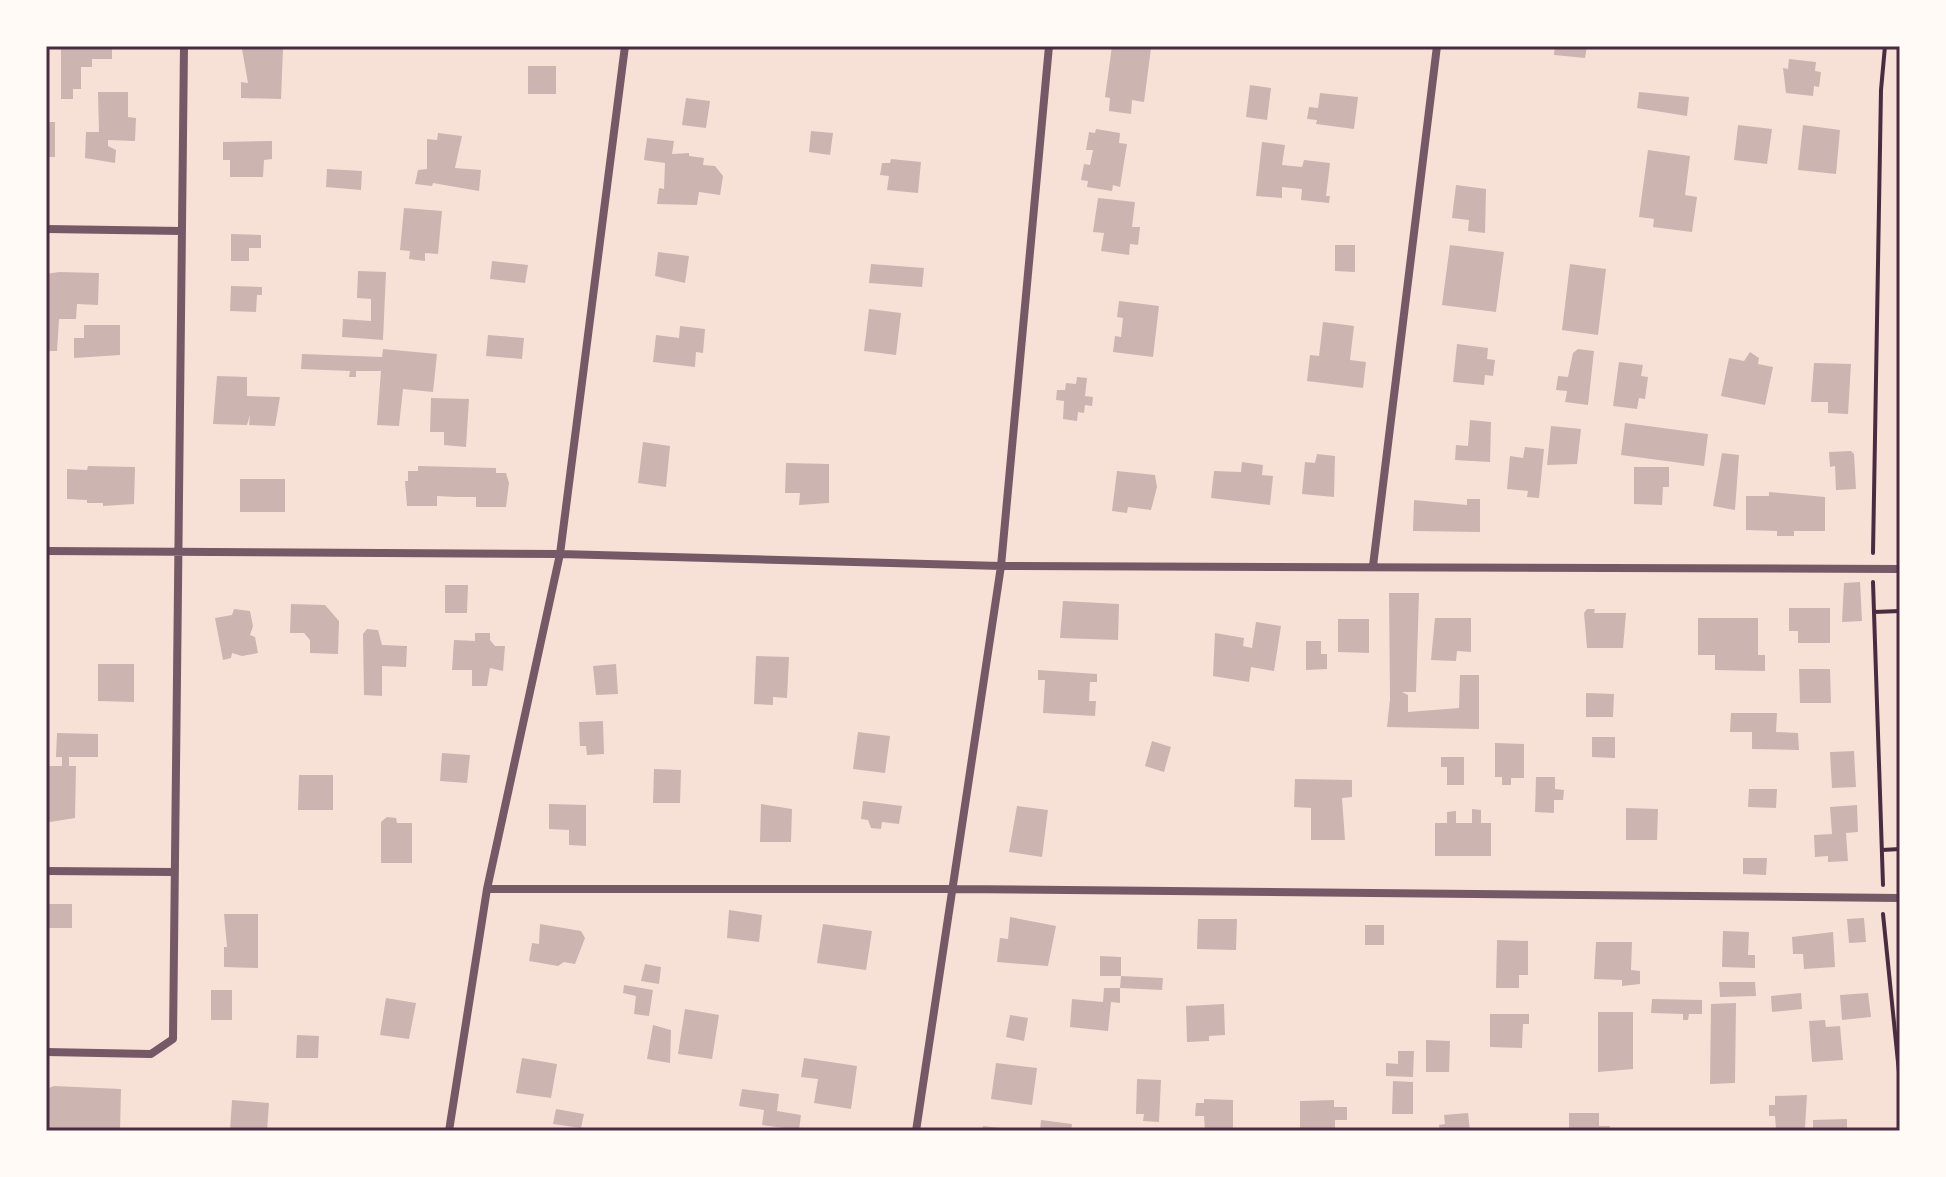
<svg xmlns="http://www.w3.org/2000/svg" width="1946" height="1177" font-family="'Nunito Sans',sans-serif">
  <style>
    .building { fill: #ccb4b1 }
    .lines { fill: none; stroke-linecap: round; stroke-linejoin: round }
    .path { stroke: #4a2c40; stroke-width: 4 }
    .minor { stroke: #755966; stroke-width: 8 }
    .neatline { fill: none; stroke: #4a2c40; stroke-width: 3 }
  </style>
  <rect width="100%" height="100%" fill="#f7e1d7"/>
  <path class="building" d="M61 46H112V59H92V67H81V89H73V99H61Z
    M1112 46 1151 48 1144 102 1132 100 1131 114 1109 111 1110 98 1105 97Z
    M1555 46H1587L1585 58 1554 55Z
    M242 49H283L281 99 241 98V82L248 83Z
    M1789 59 1816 62 1815 71 1821 72 1819 87 1814 86 1813 96 1786 93 1783 68 1788 69Z
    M528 66H556V94H528Z
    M1250 85 1271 88 1267 120 1246 117Z
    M98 92H128V117L136 118 135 141 108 140V146L116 150 115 163 85 158 86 132H99Z
    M1639 92 1689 97 1687 116 1637 108Z
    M1320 93 1358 97 1354 129 1316 124 1317 120 1307 119 1309 107 1318 108Z
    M686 98 710 101 706 128 682 125Z
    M46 122H55V157H46Z
    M1738 125 1772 129 1767 164 1734 160Z
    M1803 125 1840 130 1836 174 1798 170Z
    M1096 129 1120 133 1119 143 1127 144 1120 187 1113 185 1112 191 1087 187 1088 181 1081 180 1084 164 1090 165 1093 150H1086L1089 132 1095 133Z
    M811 131 833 133 830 155 809 152Z
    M438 133 462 136 455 168 481 170 479 191 433 183 432 186 415 184 418 170 427 169V139L437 140Z
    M647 138 674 141 672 154 689 153V156L704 158 703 165 715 166 723 176 720 195 699 192 697 205 657 204 659 188 664 189 665 163 644 160Z
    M272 141V159L264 160 263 177H230V160H223V142Z
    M1262 142 1285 145 1282 165 1302 167 1304 160 1330 163 1326 196H1330L1329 203 1301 200 1302 189 1282 187V198L1256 196Z
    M1648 150 1690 156 1685 195 1697 197 1692 232 1653 227 1654 219 1639 217Z
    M891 159 921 162 918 193 887 190 889 176 880 175 882 163H890Z
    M327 169 362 171 361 190 326 187Z
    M1456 185 1486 189 1485 233 1468 231 1469 220 1452 218Z
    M1098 198 1135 202 1132 227H1140L1138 245 1130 244 1129 255 1101 251 1104 233 1093 232Z
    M404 208 442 211 438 254 425 253V261L409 259 410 251 400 250Z
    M231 234 261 235V248H249V261H231Z
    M1335 245H1355V272L1335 271Z
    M1450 245 1504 252 1496 312 1442 305Z
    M658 252 689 256 685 283 655 276Z
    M492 261 528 265 525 283 490 279Z
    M871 264 924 268 922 287 869 283Z
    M1570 264 1606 269 1598 335 1562 330Z
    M358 271 386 272 383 340 342 337 343 319 371 321V299L357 298Z
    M59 272 99 273 98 305 77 304 76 319H59L57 351H46V274Z
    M231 286 262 287V295H257L256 312 230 311Z
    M1119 301 1159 306 1153 357 1113 352 1115 336 1121 337 1123 318 1117 317Z
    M869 309 901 313 896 355 864 351Z
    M1323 322 1354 326 1350 360 1366 362 1363 388 1307 381 1310 355 1319 356Z
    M84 325H120V355L74 358V338H84Z
    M680 326 705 329 703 353 696 352 695 367 653 362 656 335 679 338Z
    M488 335 524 338 522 359 486 356Z
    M1457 344 1488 348 1487 359 1495 360 1493 376 1485 375 1484 385 1453 382Z
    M383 349 437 354 433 392 403 389 399 426 377 425 381 371H356V377H349L350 371 301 369 302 354 382 357Z
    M1578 349 1594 351 1588 405 1565 402 1567 391 1556 390 1558 376 1568 377 1573 353Z
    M1750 352 1759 358 1758 364 1773 367 1765 405 1721 396 1729 358 1744 361Z
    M1619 362 1643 365 1641 376 1648 377 1645 399 1639 398 1637 409 1613 406Z
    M1814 363 1851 364 1848 414 1828 413V402H1811Z
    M217 376 247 377V396L280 397 275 426 249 425 250 415 247 425 213 424Z
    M1077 377 1087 378 1085 396 1093 397 1092 406 1085 405 1084 413 1078 412 1077 421 1063 419 1064 401 1056 400 1057 390H1065L1066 383 1076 384Z
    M431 398 469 399 466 447 444 445V432H430Z
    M1470 420 1491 422 1490 462 1455 460 1456 445 1468 446Z
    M1625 423 1708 434 1704 466 1621 455Z
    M1551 426 1581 429 1577 464 1547 465Z
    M643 442 670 446 666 487 638 483Z
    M1525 447 1544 449 1539 498 1527 497 1528 491 1507 489 1510 456 1523 458Z
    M1851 451 1854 454 1856 489 1836 490 1835 466 1830 467 1829 452Z
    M1722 453 1739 455 1735 510 1713 506Z
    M1317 454 1335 456 1334 497 1302 494 1305 462 1315 463Z
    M1242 462 1263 465 1262 475 1273 476 1270 505 1211 498 1214 471 1241 472Z
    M786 463 829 464V503L799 505 800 493H785Z
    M88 466 135 467 134 504 103 506V503H87V500L67 499V469L87 470Z
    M418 466 496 468V473H506L509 483 506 507H476V497H456L437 496V506H407L405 481H408V471H418Z
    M1634 467H1669V487H1663L1662 505 1634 504Z
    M1117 471 1155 475 1157 487 1151 510 1128 507 1127 513 1112 511Z
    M240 479H285V512H240Z
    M1769 492 1825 497V531H1794V536H1777V531L1746 530V496H1769Z
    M1467 499H1480V532L1413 531 1414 500 1467 505Z
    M1860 582 1862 621 1842 622 1844 583Z
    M445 585H468L467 613H445Z
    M1389 593H1419L1416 692H1402L1408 695V712L1459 708 1460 675H1479V729L1387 727 1390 699Z
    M1063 601 1119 604 1118 640 1060 638Z
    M291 604 325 605 339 621 338 654 310 653V640L304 633H290Z
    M1789 608H1830V643H1798V631H1789Z
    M234 609 250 611 253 626 250 635 255 637 258 653 242 656 232 653 231 658 223 660 215 618 232 615Z
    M1587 609H1595L1594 613H1626L1623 648H1587L1584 613Z
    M1435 618H1471V652L1457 651 1456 661 1431 660Z
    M1698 618H1758V655H1765V671L1715 670V655H1698Z
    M1338 619H1369V653L1338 652Z
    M1256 622 1281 626 1274 671 1251 667 1249 682 1213 676 1215 633 1244 638 1243 646 1252 648Z
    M367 629 378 630 382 645 407 646 406 667 382 666V696L364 695 363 634Z
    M475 633H490V640L495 646H505L503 671 490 668 487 686H472V670H452L454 640 475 641Z
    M1306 641H1321V654H1327V669L1306 670Z
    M756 656 789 657 787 698 773 697V705L754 704Z
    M98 664H134V702L98 701Z
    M616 664 618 694 596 695 593 666Z
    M1799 669H1830L1831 703H1800Z
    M1038 670 1097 674V682H1090L1089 701H1096L1095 716 1043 713 1045 680H1038Z
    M1586 693 1614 694 1613 717H1586Z
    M1731 713H1777L1776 732 1798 733 1799 750 1752 749V732H1730Z
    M603 721 604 754 587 755 586 746H580L579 722Z
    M858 732 890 736 885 773 853 769Z
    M57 733 98 734V757H69V766H76L75 818 50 822 46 818V766H62V757H56Z
    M1592 737H1615V758L1592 757Z
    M1152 741 1171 747 1164 772 1145 766Z
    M1495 743 1524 744V778H1511V785H1502V777H1495Z
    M1854 751 1856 787 1832 788 1830 752Z
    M442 753 470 755 467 783 440 781Z
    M1441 757H1464V785H1447V767H1441Z
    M654 769 681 770 680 803H653Z
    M299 775H333V810H298Z
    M1536 777H1555V789L1564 790 1563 800H1554V813L1535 812Z
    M1295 779 1352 780V797L1342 798 1345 840H1311V808L1294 807Z
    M1749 789H1777L1776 808 1748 807Z
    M863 801 902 806 899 824 882 822 881 829 871 828 868 820 861 819Z
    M549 804 586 805V846L569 845V830L549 829Z
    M761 804 792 809 791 842H760Z
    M1857 805 1858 832 1846 833 1848 861 1828 862V856L1815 857 1814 835 1832 834 1830 807Z
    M1017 806 1048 810 1042 857 1009 852Z
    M1626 808 1658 809 1657 840H1626Z
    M1472 809 1481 810V823H1491V856H1435V823H1447V812L1456 811V823H1472Z
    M387 817 396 818 397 823H412V863H381V822Z
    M1743 858H1767L1766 875 1743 874Z
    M46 904H72V928H46Z
    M729 910 762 915 759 942 727 938Z
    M224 914H258V968L224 967V947H227Z
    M1010 917 1056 926 1048 966 997 962 1000 938 1008 939Z
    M1864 918 1866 942 1849 943 1847 919Z
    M1198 919H1237L1236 950 1197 949Z
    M540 924 581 931 585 938 575 964 564 962 558 966 529 961 532 943 539 944Z
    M823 924 872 931 866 970 817 963Z
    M1365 925H1384V945H1365Z
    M1723 931 1749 932 1748 955H1755V968L1722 967Z
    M1833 932 1835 967 1804 969 1803 954H1793L1792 937Z
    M1497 940 1528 941V975H1519V988H1496Z
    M1596 942H1632L1631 970 1640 971V984L1622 986V980L1594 979Z
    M1100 956 1121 957V976H1100Z
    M645 964 661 967 659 984 641 981Z
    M1121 976 1163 978 1162 990 1120 988V1003L1111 1002 1108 1031 1070 1027 1072 999 1103 1002 1104 988H1120Z
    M1719 982H1755L1756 996 1720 997Z
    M624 985 653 990 649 1016 634 1014 636 996 623 993Z
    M211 990H232V1020H211Z
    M1801 993 1802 1009 1772 1012 1771 996Z
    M1868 993 1871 1017 1842 1020 1840 995Z
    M386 998 416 1003 409 1039 380 1035Z
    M1652 999 1702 1000V1014H1689L1688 1020H1683V1014L1651 1013Z
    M1736 1003 1735 1083 1710 1084 1711 1004Z
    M1224 1004 1225 1035 1209 1036V1041L1187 1042 1186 1006Z
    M685 1009 719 1015 712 1059 678 1054Z
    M1598 1012H1633V1069L1598 1072Z
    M1490 1014H1529V1024H1523L1522 1048 1490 1047Z
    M1010 1015 1028 1018 1024 1041 1006 1037Z
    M1825 1020 1826 1027 1840 1026 1843 1060 1812 1062 1809 1021Z
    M653 1025 671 1030 670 1063 647 1059Z
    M297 1035 319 1036 318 1058H296Z
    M1426 1040 1450 1041 1449 1072H1426Z
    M1398 1051H1414L1413 1077 1386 1076V1063L1398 1064Z
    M522 1058 557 1064 551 1098 516 1093Z
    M804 1058 857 1066 851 1109 814 1103 818 1079 801 1077Z
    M996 1063 1037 1068 1032 1105 991 1099Z
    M1137 1079 1161 1080 1159 1122 1143 1121 1144 1114H1136Z
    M1393 1081 1413 1082V1114H1392Z
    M54 1086 121 1089 120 1131H46V1089Z
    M742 1089 779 1094 777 1111 801 1115 799 1130 762 1125 764 1110 739 1106Z
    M1807 1095 1805 1128 1776 1129 1775 1116H1769V1105H1775V1096Z
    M1204 1099 1233 1100V1131H1205L1204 1116H1195L1196 1103H1204Z
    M232 1100 269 1103 267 1131H230Z
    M1334 1100V1107H1347V1120H1335V1130L1300 1131V1101Z
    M556 1109 584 1114 581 1128 553 1124Z
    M1468 1113 1470 1131H1440L1439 1125 1445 1124 1444 1115Z
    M1569 1113H1599V1126H1610L1609 1131H1569Z
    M1847 1119V1131H1813V1120Z
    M1041 1120 1072 1124 1071 1131H1040Z
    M983 1126 1008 1129V1131H982Z"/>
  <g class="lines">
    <path class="path" d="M1873 553 1881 90 1885 46
      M1873 582 1883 885
      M1874 612 1900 611
      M1882 850 1900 849
      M1883 914 1900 1082"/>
    <path class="minor" d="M46 229 182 231
      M46 551 560 554 1001 566 1900 569
      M1373 566 1437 46
      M46 871 174 872
      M487 889H955L1900 898
      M46 1052 151 1054 173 1039 184 46
      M449 1131 487 889 560 554 625 46
      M916 1131 1001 566 1049 46"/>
  </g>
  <rect width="1946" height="1177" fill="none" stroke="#fffaf5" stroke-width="96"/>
  <rect x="48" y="48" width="1850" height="1081" class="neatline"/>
</svg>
